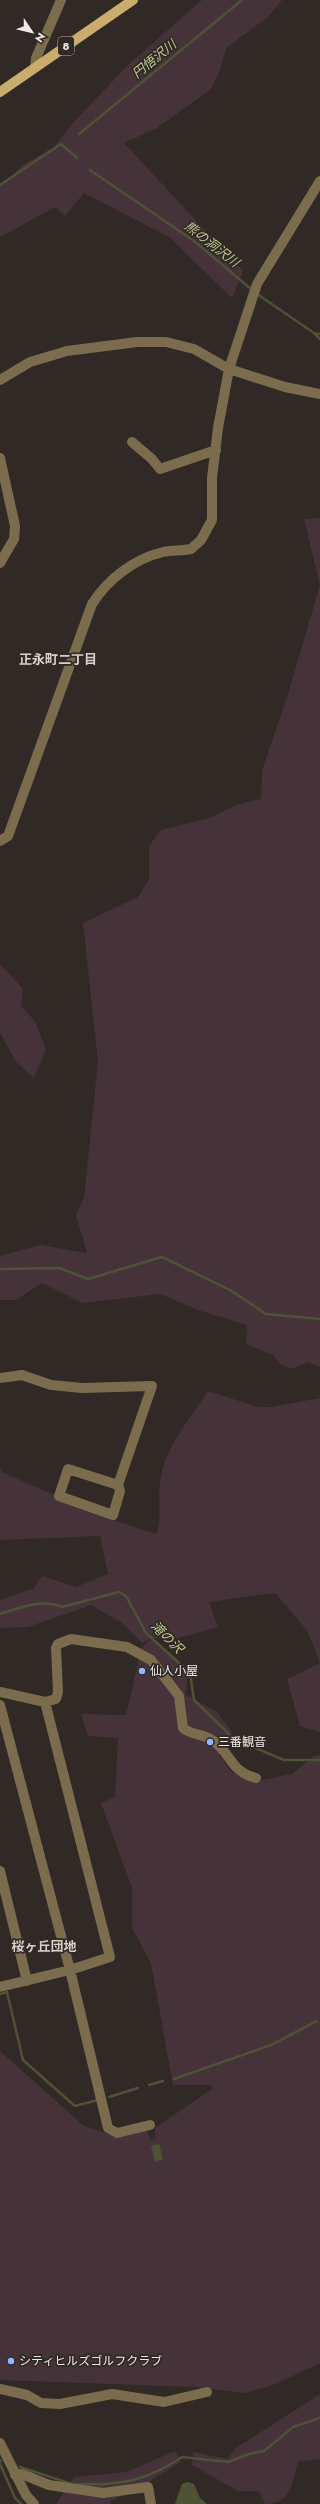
<svg xmlns="http://www.w3.org/2000/svg" width="320" height="2504" font-family="Jost,'Noto Sans JP',sans-serif">
  <style>
    .green { fill: #46333a }
    .water { fill: #4e5336 }
    .lines { fill: none; stroke-linecap: round; stroke-linejoin: round }
    .stream { stroke: #4e5336; stroke-width: 2.5 }
    .street { stroke: #7b6c4e; stroke-width: 10 }
    .primary { stroke: #caad6d; stroke-width: 10 }
    .poi-dot { fill: #90b8fd; stroke: #302925; stroke-width: 1.5 }
    .labels { text-anchor: middle; dominant-baseline: central; stroke-width: 3.5; stroke-linejoin: round; paint-order: stroke }
    .shield { fill: #302925; stroke: #b5afac; stroke-width: 1 }
    .shield-label { font-size: 11px; font-weight: bold; fill: #eee9e6 }
    .poi-label { font-size: 12px; fill: #eee9e6; stroke: #302925; text-anchor: start }
    .water-label { font-size: 13px; font-style: italic; fill: #bec990; stroke: #302925 }
    .neighbourhood-label { font-size: 13px; font-weight: bold; fill: #d9d0ca; stroke: #302925 }
  </style>
  <rect width="100%" height="100%" fill="#302925"/>
  <path class="green" d="M202 0H282L268 17 226 48 220 71 211 89 157 128 124 143 243 271 232 298 169 237 84 193 65 216 55 207 0 237V186L23 165 54 147 71 125 128 65Z
    M320 518V1367L308 1362 291 1369 280 1364 274 1356 246 1344 247 1325 198 1310 160 1294 83 1303 42 1283 16 1300H0V1256L41 1245 87 1253 76 1215 84 1198 98 1061 83 923 138 897 149 879V846L161 830 209 818 239 804 261 799 262 771 288 694 320 585 304 519Z
    M0 964 23 989 21 1005 36 1023 46 1050 34 1078 16 1062 0 1033Z
    M208 1391 258 1407H271L320 1398V1732L300 1726 287 1679 320 1663 307 1630 275 1593 209 1602 218 1627 176 1639 151 1638 142 1643 122 1623 91 1605 28 1627 0 1628V1600L34 1588 42 1576 76 1587 108 1574 100 1536 0 1540V1469L2 1472 104 1517 156 1534C163 1517 157 1500 160 1483 164 1448 189 1420 208 1391Z
    M150 1639C172 1656 194 1663 185 1694L217 1712 232 1732 219 1755 232 1772 252 1782 292 1774 314 1756 320 1755V2363L276 2384 245 2393 197 2387 0 2380V2051L83 2125 117 2137 146 2130 151 2140 156 2139 155 2128 212 2089 211 2085H173L151 1963 132 1928V1888L101 1803 115 1797 118 1738 88 1736 81 1714 126 1715 141 1649Z
    M320 2394V2459L298 2462C292 2482 292 2504 265 2504L259 2491H238L192 2465 193 2452 227 2459 236 2448Z
    M175 2451 181 2462 144 2485 111 2501 110 2504H56L74 2477 127 2472Z"/>
  <path class="water" d="M159 2144 163 2159 155 2162 151 2146Z
    M187 2482 194 2484 200 2498 207 2504H175L182 2484Z"/>
  <g class="lines">
    <path class="stream" d="M79 134 242 0
      M90 170 194 241 251 289
      M0 185 61 144 77 158
      M257 294 314 333 320 334
      M315 334 320 339
      M0 1269 59 1268 88 1279 162 1257 230 1290 266 1314 320 1319
      M0 1614C19 1608 42 1598 62 1607L119 1592 126 1596 146 1633 190 1673 194 1700 234 1739 284 1760H320
      M0 1994 7 1992 23 2060 75 2106 98 2100
      M174 2079 271 2045 317 2021
      M149 2085 163 2081
      M109 2097 138 2088
      M0 2460 1 2461
      M0 2464 15 2498 21 2504
      M20 2467 72 2484
      M77 2484C118 2486 147 2481 182 2457L228 2462 249 2454 264 2451 293 2427 320 2418"/>
    <path class="street" d="M35 68 36 58 61 0
      M0 380 30 362 67 351 137 342H166L194 349 229 369 285 387 320 394
      M132 442 152 459 160 469 216 450
      M0 458 15 526 14 539 0 563
      M0 841 8 836 92 604C108 579 134 559 163 552 172 550 181 551 191 549L201 540 212 520V478L218 428 229 369 257 284 320 181
      M0 1378 22 1375 51 1385 82 1388 152 1386 118 1485 120 1491 113 1515 59 1496 68 1469 118 1485
      M0 1692 45 1702 56 1699 58 1692 56 1648 58 1644 71 1639 127 1647 151 1660 179 1696 183 1728C191 1735 203 1734 212 1740 231 1752 230 1772 256 1778
      M0 1705 70 1970 108 2128 117 2133 150 2125
      M0 1871 27 1981
      M0 1987 70 1970 110 1957 45 1702
      M0 2389 27 2395 41 2403 60 2404 112 2394 164 2402 207 2392
      M0 2443 26 2495 34 2504
      M15 2475 22 2474 49 2485 103 2493 148 2487 151 2504"/>
    <path class="primary" d="M0 92 133 0"/>
  </g>
  <g class="poi-dot">
    <circle cx="142" cy="1671" r="4"/>
    <circle cx="210" cy="1742" r="4"/>
    <circle cx="11" cy="2361" r="4"/>
  </g>
  <g class="labels">
    <rect class="shield" x="58" y="37" width="16" height="18" rx="3"/>
    <g class="shield-label">
      <text x="66" y="46">8</text>
    </g>
    <g class="poi-label">
      <text x="150" y="1671">仙人小屋</text>
      <text x="218" y="1742">三番観音</text>
      <text x="19" y="2361">シティヒルズゴルフクラブ</text>
    </g>
    <g class="water-label">
      <text transform="translate(154 59) rotate(-39)">円悟沢川</text>
      <text transform="translate(212 244) rotate(38)">熊の洞沢川</text>
      <text transform="translate(167 1637) rotate(45)">滝の沢</text>
    </g>
    <g class="neighbourhood-label">
      <text x="58" y="659">正永町二丁目</text>
      <text x="44" y="1946">桜ヶ丘団地</text>
    </g>
  </g>
  <g transform="translate(32 32) rotate(125)" stroke="#302925" stroke-width="3" paint-order="stroke">
  <path d="M0-3L7 15L0 10L-7 15Z" fill="#eee9e6"/>
  <text y="-6" font-size="11" font-weight="bold" text-anchor="middle" fill="#eee9e6">N</text>
  </g>
</svg>
